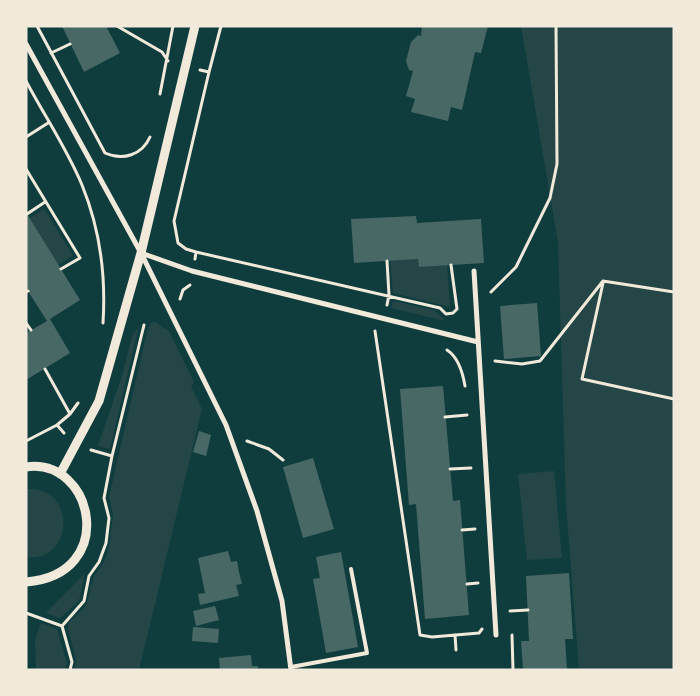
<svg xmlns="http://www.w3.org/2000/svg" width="700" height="696" font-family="Georgia,serif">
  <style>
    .green { fill: #244646 }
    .building { fill: #486865 }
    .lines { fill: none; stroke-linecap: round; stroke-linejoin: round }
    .path { stroke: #f1e9da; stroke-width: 3 }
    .service { stroke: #f1e9da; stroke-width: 4 }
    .minor { stroke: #f1e9da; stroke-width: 5 }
    .tertiary { stroke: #f1e9da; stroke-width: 9 }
  </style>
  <rect width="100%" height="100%" fill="#0f3d3e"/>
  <path class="green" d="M521 26H674V670H579L566 505 558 242Z
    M44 209 73 255 58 265 30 218Z
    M418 259 419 267 447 265 450 307 393 293 390 261Z
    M393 301 434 310 446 321 391 308Z
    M155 322 169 331 194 382 191 386 202 409 139 670H74L76 660 68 629 69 622 86 606 94 576 104 562 109 548 113 515 109 497 147 332 150 323Z
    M139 326 110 449 98 446 123 373 132 336Z
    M554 471 562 558 527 560 518 474Z
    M26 489C77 485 75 563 26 557Z
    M85 573 79 601 60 618 46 613Z
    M41 623 57 629 67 663 65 670H36L35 640Z"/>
  <path class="building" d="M62 26H106L120 53 84 72Z
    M422 26H488L481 53 475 52 462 110 451 107 448 121 411 112 415 99 406 96 413 71 409 70 406 61 411 42 418 35 421 36Z
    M26 212 80 300 50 319 70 353 26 380V333L47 321 26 288Z
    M416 216 417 223 481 219 484 263 419 267 418 259 354 263 351 219Z
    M537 303 541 356 504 359 500 306Z
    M443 386 453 501 460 500 469 615 425 619 416 504 409 505 400 389Z
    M199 431 211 435 206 456 193 452Z
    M313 458 334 529 303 538 283 467Z
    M228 551 231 562 237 561 239 572 242 584 236 585 239 596 200 605 198 594 205 593 198 558Z
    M341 552 358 647 326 653 313 579 320 578 316 557Z
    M569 573 573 639H565L567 670H523L521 641H529L526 576Z
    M215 606 219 620 196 626 193 611Z
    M193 627 219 629 218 643 192 641Z
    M251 655 252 666H258V670H220L219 658Z"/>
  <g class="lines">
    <path class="path" d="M37 26 105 153C123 161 142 155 150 137
      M117 26 162 52 168 61
      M51 53 70 44
      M200 70 209 72 221 26
      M26 81C44 115 67 149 82 185 100 229 106 276 103 323
      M160 94 173 26
      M26 137 48 123
      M26 169 80 258 61 269
      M27 214 45 202
      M196 252 440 308 446 314 453 313 457 309 451 265
      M195 259 196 252 186 249 178 243 174 221 209 72
      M603 283 582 379 674 399
      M26 292 28 291
      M491 292 516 267 550 198 557 164 556 26
      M180 299 183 290 190 285
      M387 305 389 295 387 261
      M26 323 31 330
      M375 331 420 635 432 637 479 633 482 629
      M447 350C458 357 463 374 465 386
      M495 361 522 364 540 361 603 281 674 292
      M45 369 70 414
      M445 417 467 415
      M64 433 57 425 70 414 78 403
      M26 441 57 425
      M247 441 269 449 283 460
      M112 456 144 325
      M450 469 471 468
      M462 530 475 529
      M467 584 478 583
      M510 611 528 610
      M26 613 62 626 84 601 89 576 99 562 106 543 109 518 104 498 112 456 91 450
      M62 626 72 662 70 670
      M455 635 456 650
      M512 635 513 670"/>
    <path class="service" d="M291 667 367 653 351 569"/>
    <path class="minor" d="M26 44 141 253 226 425 257 511 282 601 291 670
      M141 253 192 271 478 342
      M474 271 496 635"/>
    <path class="tertiary" d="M26 467C94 457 119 575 26 582
      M60 474 99 401 141 253 195 26"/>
  </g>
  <rect width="700" height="696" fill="none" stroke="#f1e9da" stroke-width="55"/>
</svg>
